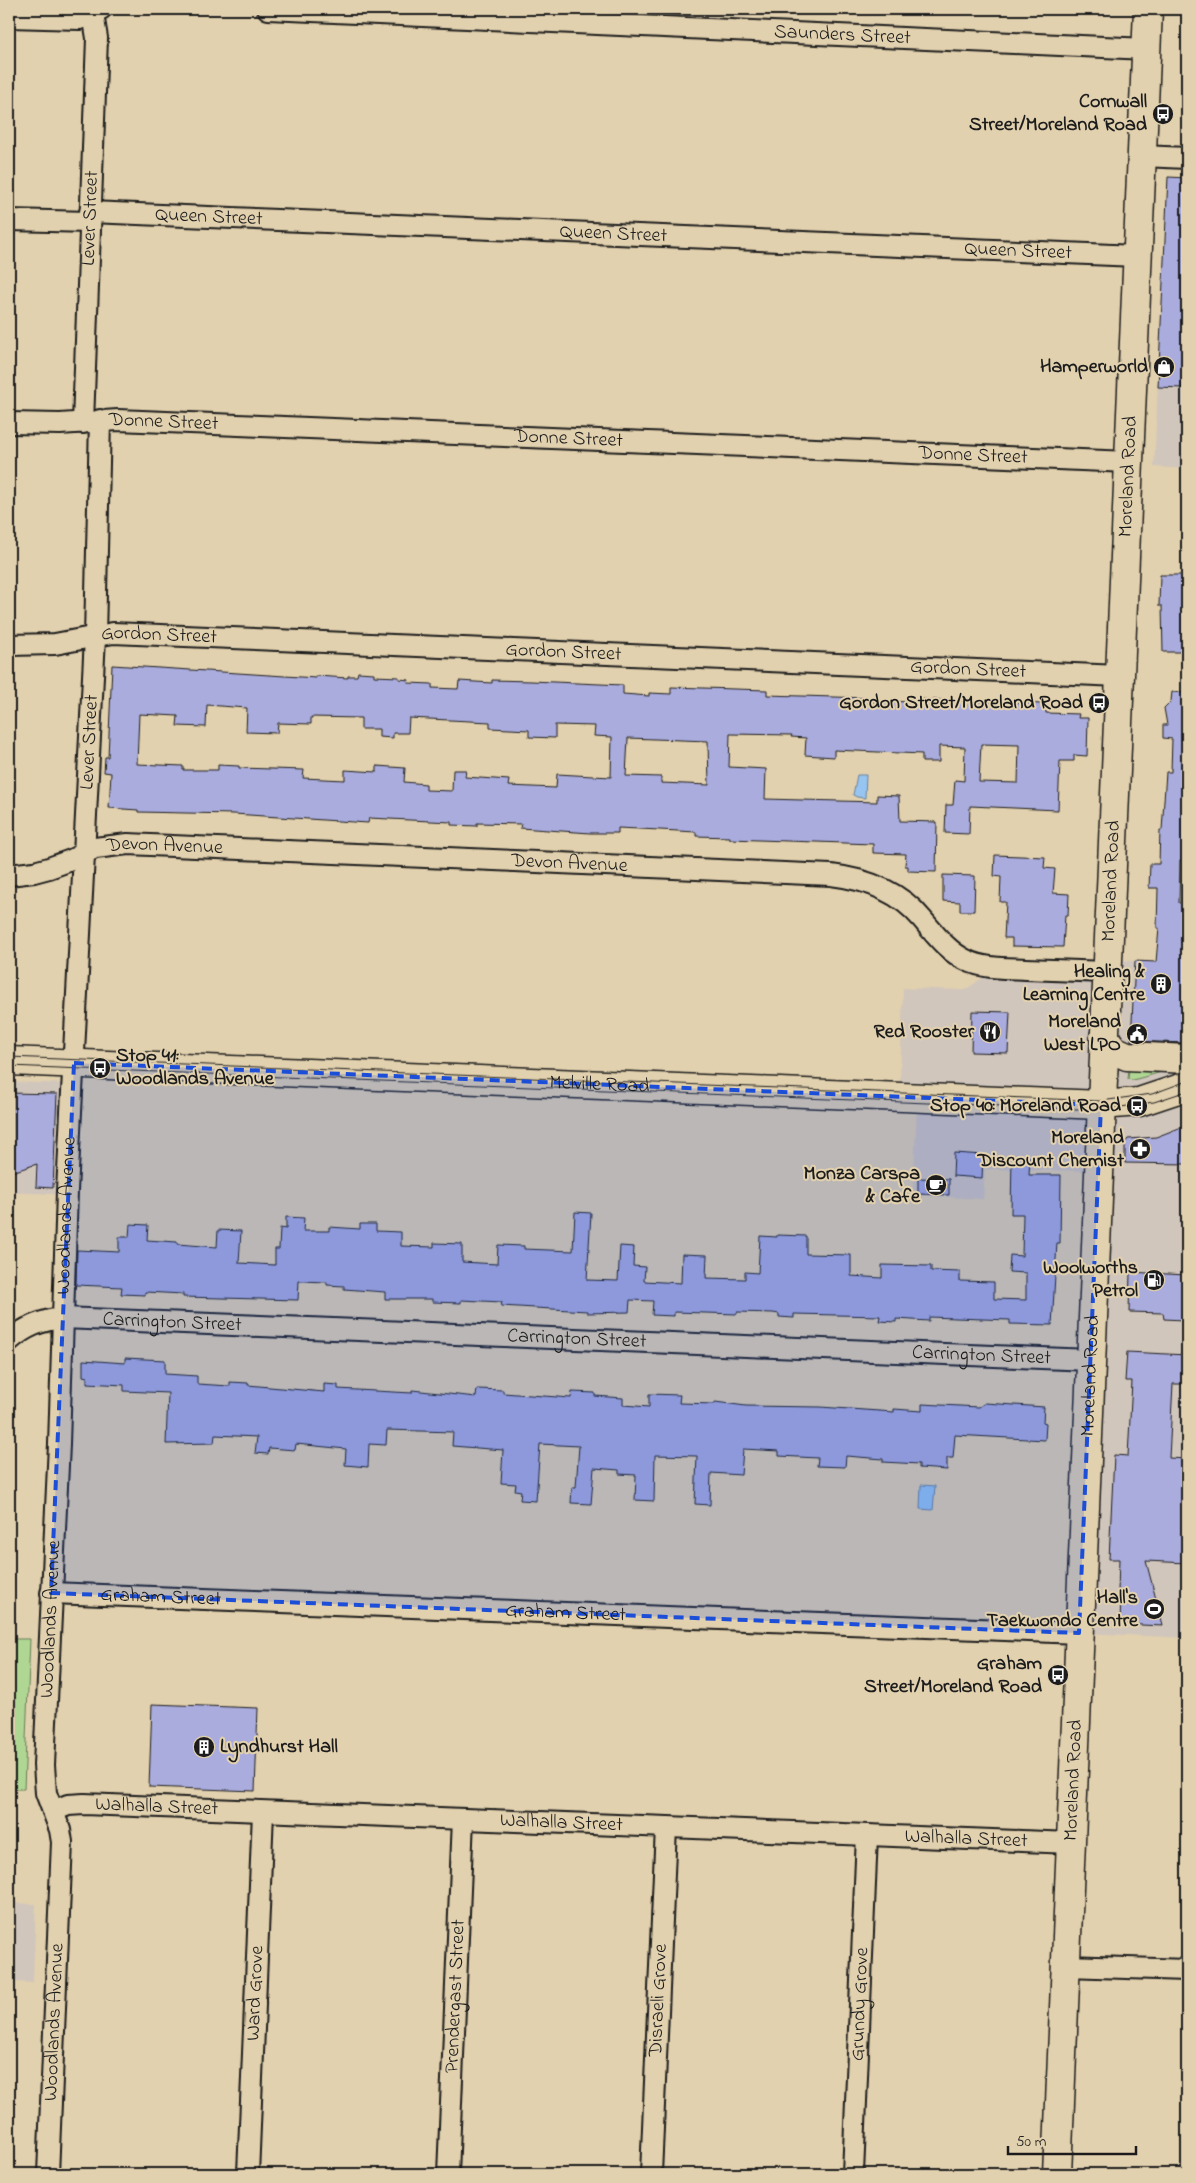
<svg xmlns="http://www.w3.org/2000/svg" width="1196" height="2183" font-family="'Indie Flower',sans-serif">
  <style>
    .built { fill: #d1c6bc }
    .green { fill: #afd793; stroke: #667a58 }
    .water { fill: #97c5f1; stroke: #66819c }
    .building { fill: #aaacdd; stroke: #1c1c1c; fill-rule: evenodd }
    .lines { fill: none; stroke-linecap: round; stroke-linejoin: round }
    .street-casing { stroke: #1c1c1c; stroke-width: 24 }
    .secondary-casing { stroke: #1c1c1c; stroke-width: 31 }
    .street { stroke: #e2d1ae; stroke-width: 20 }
    .secondary { stroke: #e2d1ae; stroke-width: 28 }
    .tram { stroke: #1c1c1c; stroke-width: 1 }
    .marked { fill: #1d4ed8; fill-opacity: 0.2; stroke: #1d4ed8; stroke-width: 4; stroke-dasharray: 10 6; stroke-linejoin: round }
    .labels { text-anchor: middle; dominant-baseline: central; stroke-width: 4; stroke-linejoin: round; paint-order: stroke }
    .street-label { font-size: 20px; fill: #1c1c1c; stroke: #e2d1ae }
    .poi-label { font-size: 20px; font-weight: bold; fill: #1c1c1c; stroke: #e2d1ae; text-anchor: end }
  </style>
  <rect width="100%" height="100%" fill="#e2d1ae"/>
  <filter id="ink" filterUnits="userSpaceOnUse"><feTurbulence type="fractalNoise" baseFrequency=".02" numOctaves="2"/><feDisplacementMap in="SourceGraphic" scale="10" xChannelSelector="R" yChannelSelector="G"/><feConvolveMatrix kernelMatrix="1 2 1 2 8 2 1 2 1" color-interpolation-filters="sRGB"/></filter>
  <g filter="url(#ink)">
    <path class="built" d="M1164 251 1187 252V469L1154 467Z
      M1101 959 1187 964V1638L1084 1633 1104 1171 985 1169 983 1199 913 1195 917 1108 899 1107 903 988 965 990 1002 964 1100 969Z
      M9 1082 77 1084 73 1195 9 1192Z
      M9 1903 36 1904 33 1983 9 1982Z"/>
    <path class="green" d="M1130 1061 1180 1067 1133 1080 1128 1079Z
      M9 1639H30L24 1789H9Z"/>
    <path class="water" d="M857 775H866L865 798 857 797 853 795Z
      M921 1485 935 1486 933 1510 920 1509Z"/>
    <path class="building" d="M1168 177 1187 178V318H1185L1182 388 1158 387Z
      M1160 575H1187V652H1163L1162 606H1159Z
      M112 665 316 678V676L348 678V676H357L358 672 374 673V676L399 677V679L409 680 408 683 432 684V688L458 689 459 681 492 683V680L531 681 623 685V694L649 696V693L671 694V687L767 690V695L868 698V701L917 702V699L1042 704 1046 706V713L1079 714 1078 718H1088L1087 756 1074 755V761H1060L1058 810 970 806 969 834 945 833 946 805H953L955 780 964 781 965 747 939 746V762H922V754L834 750V757L805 755 806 738 791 737 792 735 730 734 729 767 766 769 765 799 877 802V795L899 796 900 821 937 822 936 872 908 871V866H905L906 854 873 853V844L730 839V837L696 836V832L660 830 618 828V833H590L520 828 521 824 477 823V826L451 825V822L369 818 368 823 234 814 138 812V810L109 808 111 773 104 772 105 757H108ZM207 705 247 708 246 732 277 733 278 723 311 724V717L361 718V729H379V737L393 738V733H408L409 718 490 722V728L529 730V737L555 738V725L595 726 594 736 612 737 611 777 557 774 556 788 508 786 509 780 465 777 466 770H453L452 791 426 790V784L404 782 405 768 377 766V772L345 770V780L303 778 304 770 239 768V766L218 765V770H183V766L137 764 139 714 178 716 177 726 206 727ZM628 738 708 741 709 785 661 783V777L626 776ZM981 744 1019 745 1018 783 979 782Z
      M1172 692 1187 693V860H1180L1179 903H1187V1043L1131 1041 1135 961 1156 962 1159 928H1157L1158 888H1149L1150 864H1159L1160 830H1162L1166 772H1171L1172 739 1163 738V725H1167L1164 708 1171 701Z
      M995 855 1045 857 1044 868 1055 869 1053 893 1069 894 1068 915H1065L1063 947 1012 946V938H1004L1006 902H1000L1001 877 994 876Z
      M943 875 975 876 974 911H960V902L943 901Z
      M972 1011 1010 1012 1008 1053 971 1052Z
      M9 1093 57 1094 53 1188 36 1187 37 1164 9 1173Z
      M1187 1125V1164L1125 1163V1143L1128 1139 1156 1137Z
      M954 1153 983 1155 982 1178 953 1176Z
      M1012 1156 1030 1157 1029 1175H1061L1060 1243H1057L1052 1325 1010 1324V1320L929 1317V1321L896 1319V1322L879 1321 880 1316 794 1314V1318L779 1317V1314L773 1313 737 1312V1314L674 1312V1316L652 1315 653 1301 630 1300 629 1312 587 1313V1311L501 1306 502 1302 461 1300V1303L432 1302V1299H385V1292L344 1289V1286L327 1285V1282L299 1281 298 1300 183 1297V1294L145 1292V1295L121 1294 122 1287 76 1285 77 1250 119 1252V1237H129L130 1224 148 1225 147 1240 177 1242V1244L217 1247 218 1230 241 1231 239 1263 275 1265V1249H279L280 1228 286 1229V1217L304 1218 303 1231H329V1227L360 1229V1224H376V1231L401 1232V1246L434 1247V1243L462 1244V1262L497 1264 498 1245 524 1246V1249L573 1251 575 1212 591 1213 587 1280 618 1281 620 1246 634 1247 633 1266 645 1267 644 1281 681 1283 682 1254 707 1255 706 1278 745 1279V1272L758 1273 760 1236 777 1237V1235L806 1236V1254L851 1255V1276L882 1278V1265L931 1266V1271L960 1272V1281L994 1282V1299L1026 1300V1273L1009 1272 1010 1255 1022 1256 1023 1214H1011Z
      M918 1178 949 1179V1195L918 1194Z
      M1130 1272 1186 1275 1183 1320 1164 1319 1163 1313 1129 1312Z
      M1127 1352 1187 1355V1384H1173L1169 1458 1187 1459V1563L1146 1561 1163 1626 1120 1624 1121 1592H1118L1119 1559H1109L1114 1455 1128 1456 1132 1381H1125Z
      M125 1358 165 1360V1374L197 1376V1384L230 1386V1382L248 1383V1385L324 1392V1384L338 1385V1389L412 1393V1390L476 1397 477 1389 503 1390V1393L571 1398 572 1392 595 1393V1396L623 1398V1405L649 1407V1394L680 1395 679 1403 715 1404V1402L746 1406 820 1407 894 1412V1409L922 1411V1404L979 1407 985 1403 1044 1407 1043 1422 1046 1423 1045 1440 955 1435 953 1458H947V1470L919 1468V1464L883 1462V1459L846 1456 845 1467 817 1466 818 1458 779 1456V1451L743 1449 741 1475 711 1473 710 1505 695 1504 697 1456 655 1455 654 1501 635 1500 636 1475 619 1474V1470L594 1468 591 1504 571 1503 572 1487H576L579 1446 540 1444 536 1501 520 1500 521 1491 515 1490 516 1484 501 1483 503 1450 452 1446 453 1432 387 1430 386 1445 369 1444 368 1467 345 1465 346 1449 296 1444 295 1450 269 1448 268 1454 255 1453 257 1437 215 1435 214 1443 166 1444 168 1393 124 1391V1385L87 1383V1377L83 1376V1360L125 1363Z
      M152 1704 258 1708 255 1791 149 1787Z"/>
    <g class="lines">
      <g class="street-casing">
        <g id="street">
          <path id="s1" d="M268 9 1147 49"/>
          <path d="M9 17 80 19 101 9"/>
          <path d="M1142 156 1187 158"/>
          <path id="s2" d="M90 212 1137 256"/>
          <path d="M9 220 90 222"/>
          <path id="s3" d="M9 423 60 424 118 420 1129 462"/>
          <path id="s4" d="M83 423 97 38 93 14"/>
          <path id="s5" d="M9 645 55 644 113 633 1120 676"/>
          <path id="s6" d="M9 875 34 872 49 868 71 860 95 848 128 844 831 875C865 879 899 891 922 919 935 934 947 951 966 960 984 969 1006 968 1026 969 1053 970 1079 971 1106 972"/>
          <path id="s7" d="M9 1341C25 1327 41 1320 63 1318L1091 1360"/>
          <path id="s8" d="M51 1593 1079 1633"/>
          <path id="s9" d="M53 1811 68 1805 84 1804 1071 1843"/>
          <path d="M1066 1966 1187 1970"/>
          <path id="s10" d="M48 2174 62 1842 60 1830 46 1793 44 1765 59 1444 67 1191 95 637 100 420"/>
          <path id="s11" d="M248 2174 263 1812"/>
          <path id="s12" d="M448 2174 463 1819"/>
          <path id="s13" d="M651 2174 666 1827"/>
          <path id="s14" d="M853 2174 867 1835"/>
        </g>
      </g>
      <g class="secondary-casing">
        <g id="secondary">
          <path d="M1104 1037 1114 1050 1127 1056 1187 1059"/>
          <path id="s15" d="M9 1061 1101 1105 1139 1102 1187 1086"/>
          <path id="s16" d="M1057 2174 1148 9"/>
        </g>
      </g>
      <use href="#street" class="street"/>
      <use href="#secondary" class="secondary"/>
      <path class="tram" d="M9 1057 1101 1101 1152 1094 1187 1081
        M9 1066 1101 1110 1154 1102 1187 1091"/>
    </g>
  </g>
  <path class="marked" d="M74 1063 1101 1105 1079 1633 51 1593Z"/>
  <defs>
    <g id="bus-disc" transform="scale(1.125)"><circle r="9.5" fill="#1c1c1c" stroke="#e2d1ae"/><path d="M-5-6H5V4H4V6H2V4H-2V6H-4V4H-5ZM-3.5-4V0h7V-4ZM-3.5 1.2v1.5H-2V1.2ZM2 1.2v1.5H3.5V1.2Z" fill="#fff"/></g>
    <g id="shop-disc" transform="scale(1.125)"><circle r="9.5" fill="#1c1c1c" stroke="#e2d1ae"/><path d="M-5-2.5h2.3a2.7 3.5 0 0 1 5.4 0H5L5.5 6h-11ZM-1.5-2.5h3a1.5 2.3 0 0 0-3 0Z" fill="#fff"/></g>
    <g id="building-disc" transform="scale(1.125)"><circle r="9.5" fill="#1c1c1c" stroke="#e2d1ae"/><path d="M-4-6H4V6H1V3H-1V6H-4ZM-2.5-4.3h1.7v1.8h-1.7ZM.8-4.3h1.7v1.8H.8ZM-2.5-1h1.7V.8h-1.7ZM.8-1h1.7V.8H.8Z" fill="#fff"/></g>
    <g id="restaurant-disc" transform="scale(1.125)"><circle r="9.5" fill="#1c1c1c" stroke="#e2d1ae"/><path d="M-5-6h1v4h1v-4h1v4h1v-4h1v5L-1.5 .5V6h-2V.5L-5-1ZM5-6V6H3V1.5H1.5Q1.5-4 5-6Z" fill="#fff"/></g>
    <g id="civic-disc" transform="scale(1.125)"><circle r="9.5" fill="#1c1c1c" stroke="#e2d1ae"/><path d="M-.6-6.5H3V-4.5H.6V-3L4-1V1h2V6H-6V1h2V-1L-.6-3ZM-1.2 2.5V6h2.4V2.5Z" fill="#fff"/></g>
    <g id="pharmacy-disc" transform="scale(1.125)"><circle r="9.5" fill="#1c1c1c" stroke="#e2d1ae"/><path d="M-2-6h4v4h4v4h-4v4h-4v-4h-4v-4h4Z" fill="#fff"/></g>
    <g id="cafe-disc" transform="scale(1.125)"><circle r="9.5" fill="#1c1c1c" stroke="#e2d1ae"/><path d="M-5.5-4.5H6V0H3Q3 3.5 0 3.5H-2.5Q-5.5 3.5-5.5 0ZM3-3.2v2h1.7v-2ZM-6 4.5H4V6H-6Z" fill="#fff"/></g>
    <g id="fuel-disc" transform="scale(1.125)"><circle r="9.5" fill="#1c1c1c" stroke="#e2d1ae"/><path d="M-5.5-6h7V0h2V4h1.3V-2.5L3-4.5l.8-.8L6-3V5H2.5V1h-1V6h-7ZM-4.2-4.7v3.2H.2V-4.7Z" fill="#fff"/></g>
    <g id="stadium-disc" transform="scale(1.125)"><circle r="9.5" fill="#1c1c1c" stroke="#e2d1ae"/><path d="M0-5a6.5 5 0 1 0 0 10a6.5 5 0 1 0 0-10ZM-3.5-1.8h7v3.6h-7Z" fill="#fff"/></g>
  </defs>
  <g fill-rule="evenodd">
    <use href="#bus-disc" x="1163" y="114"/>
    <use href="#shop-disc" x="1164" y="367"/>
    <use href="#bus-disc" x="1099" y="703"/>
    <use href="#building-disc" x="1161" y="984"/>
    <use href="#restaurant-disc" x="990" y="1032"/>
    <use href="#civic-disc" x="1137" y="1034"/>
    <use href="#bus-disc" x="100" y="1068"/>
    <use href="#bus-disc" x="1137" y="1106"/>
    <use href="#pharmacy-disc" x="1140" y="1149"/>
    <use href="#cafe-disc" x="936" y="1185"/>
    <use href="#fuel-disc" x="1154" y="1280"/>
    <use href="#stadium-disc" x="1154" y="1609"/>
    <use href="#bus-disc" x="1058" y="1675"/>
    <use href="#building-disc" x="204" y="1747"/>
  </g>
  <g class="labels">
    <g class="street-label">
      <text stroke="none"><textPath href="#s1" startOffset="575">Saunders Street</textPath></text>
      <text stroke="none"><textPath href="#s2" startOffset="119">Queen Street</textPath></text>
      <text stroke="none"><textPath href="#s4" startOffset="205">Lever Street</textPath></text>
      <text stroke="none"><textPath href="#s2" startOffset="524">Queen Street</textPath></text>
      <text stroke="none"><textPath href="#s2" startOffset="929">Queen Street</textPath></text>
      <text stroke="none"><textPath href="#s3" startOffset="155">Donne Street</textPath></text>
      <text stroke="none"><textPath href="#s3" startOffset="560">Donne Street</textPath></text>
      <text stroke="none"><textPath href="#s3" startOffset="965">Donne Street</textPath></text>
      <text stroke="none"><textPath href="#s16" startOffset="1699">Moreland Road</textPath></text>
      <text stroke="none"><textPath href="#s5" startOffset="151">Gordon Street</textPath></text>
      <text stroke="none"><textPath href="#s5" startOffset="556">Gordon Street</textPath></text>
      <text stroke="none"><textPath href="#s5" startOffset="961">Gordon Street</textPath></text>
      <text stroke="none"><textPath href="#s10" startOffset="1436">Lever Street</textPath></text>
      <text stroke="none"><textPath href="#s6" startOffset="161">Devon Avenue</textPath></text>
      <text stroke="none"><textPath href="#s6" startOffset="566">Devon Avenue</textPath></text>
      <text stroke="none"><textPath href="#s16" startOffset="1294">Moreland Road</textPath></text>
      <text stroke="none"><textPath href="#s15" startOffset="591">Melville Road</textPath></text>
      <text stroke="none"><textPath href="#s10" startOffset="962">Woodlands Avenue</textPath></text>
      <text stroke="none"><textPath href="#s7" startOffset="169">Carrington Street</textPath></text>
      <text stroke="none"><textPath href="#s7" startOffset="574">Carrington Street</textPath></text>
      <text stroke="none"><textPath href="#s7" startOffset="979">Carrington Street</textPath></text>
      <text stroke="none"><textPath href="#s16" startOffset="799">Moreland Road</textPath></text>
      <text stroke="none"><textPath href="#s8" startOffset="110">Graham Street</textPath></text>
      <text stroke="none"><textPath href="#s8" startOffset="515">Graham Street</textPath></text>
      <text stroke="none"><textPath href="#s10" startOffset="558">Woodlands Avenue</textPath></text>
      <text stroke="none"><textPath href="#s16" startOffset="394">Moreland Road</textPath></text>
      <text stroke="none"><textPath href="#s9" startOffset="105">Walhalla Street</textPath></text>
      <text stroke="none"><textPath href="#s9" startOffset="510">Walhalla Street</textPath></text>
      <text stroke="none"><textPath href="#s9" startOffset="915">Walhalla Street</textPath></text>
      <text stroke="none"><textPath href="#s11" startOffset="181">Ward Grove</textPath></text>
      <text stroke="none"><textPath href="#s12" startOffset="178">Prendergast Street</textPath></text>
      <text stroke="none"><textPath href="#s13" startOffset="174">Disraeli Grove</textPath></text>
      <text stroke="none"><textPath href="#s14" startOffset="170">Grundy Grove</textPath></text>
      <text stroke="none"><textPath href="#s10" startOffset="152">Woodlands Avenue</textPath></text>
    </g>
    <g class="poi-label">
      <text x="1147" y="102">Cornwall<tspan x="1147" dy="23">Street/Moreland Road</tspan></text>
      <text x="1148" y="367">Hamperworld</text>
      <text x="1083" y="703">Gordon Street/Moreland Road</text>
      <text x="1145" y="972">Healing &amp;<tspan x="1145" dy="23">Learning Centre</tspan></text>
      <text x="1121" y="1022">Moreland<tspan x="1121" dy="23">West LPO</tspan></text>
      <text x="974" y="1032">Red Rooster</text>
      <text x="116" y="1056" text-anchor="start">Stop 41:<tspan x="116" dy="23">Woodlands Avenue</tspan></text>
      <text x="1121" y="1106">Stop 40: Moreland Road</text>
      <text x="1124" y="1138">Moreland<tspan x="1124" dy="23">Discount Chemist</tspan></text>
      <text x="920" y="1174">Monza Carspa<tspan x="920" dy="23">&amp; Cafe</tspan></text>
      <text x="1138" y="1268">Woolworths<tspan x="1138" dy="23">Petrol</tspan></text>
      <text x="1138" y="1598">Hall's<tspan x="1138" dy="23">Taekwondo Centre</tspan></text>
      <text x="1042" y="1664">Graham<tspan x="1042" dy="23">Street/Moreland Road</tspan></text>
      <text x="220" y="1747" text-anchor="start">Lyndhurst Hall</text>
    </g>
  </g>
  <rect width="1196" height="2183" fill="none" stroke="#e2d1ae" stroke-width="30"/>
  <rect x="15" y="15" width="1166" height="2153" fill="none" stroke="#1c1c1c" stroke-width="2" filter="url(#ink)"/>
  <path d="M1008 2146v8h128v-8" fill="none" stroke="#1c1c1c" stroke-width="2.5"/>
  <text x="1016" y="2146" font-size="15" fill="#1c1c1c" stroke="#e2d1ae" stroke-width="4" paint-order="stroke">50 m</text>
</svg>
